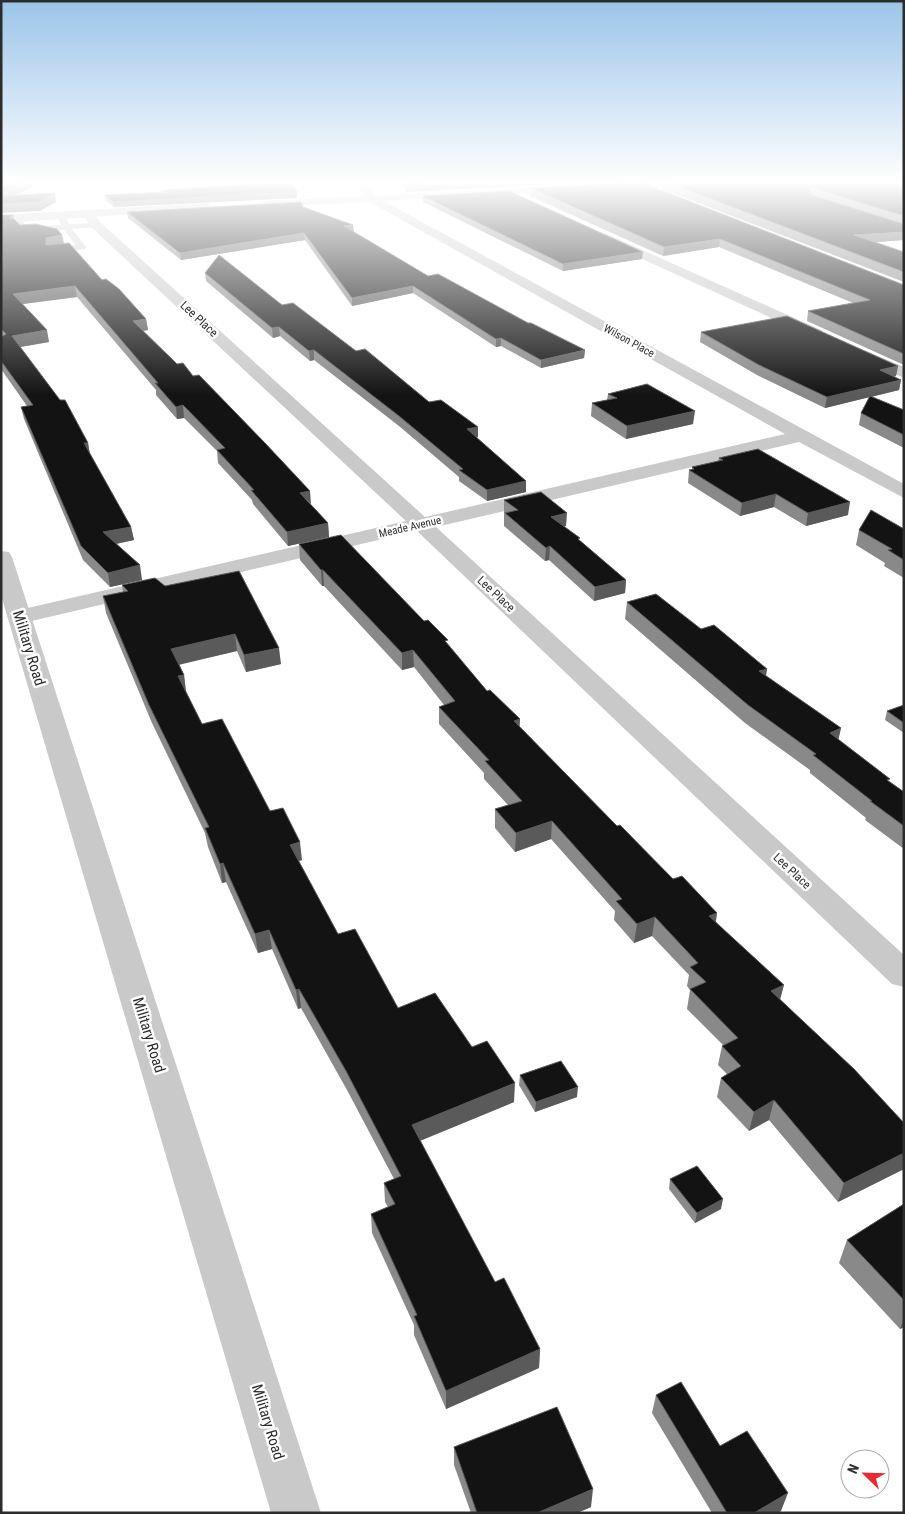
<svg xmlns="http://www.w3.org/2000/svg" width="905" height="1514" font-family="'Roboto Condensed',sans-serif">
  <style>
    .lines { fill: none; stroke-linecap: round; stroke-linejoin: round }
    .service { fill: #c9c9c9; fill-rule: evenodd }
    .minor { fill: #c9c9c9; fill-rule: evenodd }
    .tertiary { fill: #c9c9c9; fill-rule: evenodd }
    .wall { fill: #898989 }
    .shaded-wall { fill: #5a5a5a }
    .building { fill: #131313; stroke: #5a5a5a }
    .labels { text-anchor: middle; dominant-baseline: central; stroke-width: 5; stroke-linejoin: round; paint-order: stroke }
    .far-street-label { font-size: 11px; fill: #2c2c2c; stroke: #fff }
    .street-label { font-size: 12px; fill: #2c2c2c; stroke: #fff }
    .near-street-label { font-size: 15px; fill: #2c2c2c; stroke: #fff }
  </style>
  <rect width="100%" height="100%" fill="#fff"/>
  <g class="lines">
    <path class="service" d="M61 213 65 215 69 224 97 223 101 225 97 227 72 229 86 247 85 249 49 253V249L76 245 64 230 22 233 18 230 16 216H22L25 227 61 225 57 215Z"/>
    <path class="minor" d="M356 183H367L376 197 904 484V498L799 442 436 527 904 955V987L892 984 417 531 19 624 11 622 7 617 11 612 19 610 406 521 90 226 83 214 89 210 93 211 99 221 425 517 785 434 368 201Z
      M609 235 821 330 824 333 821 336H811L605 242 603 239Z
      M864 350 904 367V378L858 358 856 355 858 352Z"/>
    <path class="tertiary" d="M617 183H679L674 186 609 190 603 187 605 185Z
      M569 186 575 189 573 191 265 207 259 204 265 201Z
      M207 203 211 205V209L1 223V215Z
      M1 551 9 552 12 557 321 1513H271L1 595Z"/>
  </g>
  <path class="wall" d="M398 183H569L407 192Z
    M663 183H896L904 187V240L875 242 904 252V282L662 189Z
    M531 188 904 285V365L807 321 808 311 853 303 719 247 663 256 530 196Z
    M104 195 297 198 114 207 105 200Z
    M423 196 642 259 563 271 423 202Z
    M303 207 354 231 353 232 428 276 585 350 584 358 541 368 501 346 496 347 413 293 352 306 305 240 181 260 128 218 127 212Z
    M1 215 14 220 20 225 62 235 64 243 102 280 146 319 148 330 143 331 177 364 193 376 328 523 329 537 288 546 253 504 252 500 218 463 217 451 184 418 177 419 156 395V390L77 297 22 304 49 342 20 347 88 443 90 454 131 527 134 540 116 544 142 580 110 587 83 560 24 419 21 407 27 406 1 369Z
    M205 273 282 305 356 351 478 437 476 438 526 492 487 501 459 481V477L399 426 314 360 310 361 280 336 273 338 206 281Z
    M701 332 898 366 896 376 894 377 901 380 899 390 871 397 904 410V448L859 425 861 413 869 397 825 408 757 375 700 342Z
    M608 394 693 424 626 439 591 416 592 403 607 400Z
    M719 458 848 515 806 526 774 507 740 516 688 483 689 470 692 469V467L718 461Z
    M504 500 566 526H564L580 541 626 580 625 593 594 601 549 560 545 561 504 526Z
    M904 529V578L884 566 885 563 856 545 859 530Z
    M299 544 424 621 448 644 487 691 520 719 519 726 617 826 673 879 717 913 716 922 780 1000 904 1123V1169L838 1202 769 1120 749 1131 717 1097 721 1078 727 1074 718 1065 722 1046 723 1045 687 1009 690 990 687 986 689 975 652 936 634 943 614 920 615 911 551 839 515 852 495 828V809L508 805 484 779V773L439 724V707L444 705 414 667 402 670 324 586H322L300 560Z
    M122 585 165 586 281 664 246 672 237 651 179 664 184 675 186 692 202 724 270 811 302 860 299 861 338 934 398 1008 472 1047 514 1102 420 1141 495 1282 540 1349 539 1368 446 1409 414 1335V1325L372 1233 371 1214 388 1207 385 1202 384 1183 394 1179 347 1090 301 1008 298 1009 272 949 258 953 226 882 222 883 208 847 205 833 152 723 106 613 103 596 123 592Z
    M627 602 701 629 767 669 766 676 841 728 838 739 890 782 904 792V849L865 820 866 818 810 773V770L745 723 625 619Z
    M904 705V733L885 720 887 711Z
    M520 1075 577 1097 535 1112 519 1085Z
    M670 1179 721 1209 695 1223 669 1189Z
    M904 1204V1327L900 1329 839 1263 847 1240Z
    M656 1395 720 1446 781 1511 778 1513H712L652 1413Z
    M454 1447 591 1507 577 1513H471L454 1465Z"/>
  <path class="shaded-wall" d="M21 183H39L1 203V193Z
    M425 183H569L407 192V184Z
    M297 192V198L114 207V202Z
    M55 193 56 202 40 211 1 213V204Z
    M13 215 15 224 9 218Z
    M353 225 354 231 345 233 344 226Z
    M904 232V240L852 244 854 235Z
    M304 233 305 240 181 260 180 253Z
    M62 235 64 245H46V238Z
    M720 239 719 247 663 256 664 247Z
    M643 252 642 259 563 271V264Z
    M75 286 77 297 15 305 13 294Z
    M413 286V293L352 306V298Z
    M146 319 148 330 135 332 133 321Z
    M279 327 280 336 273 338 272 328Z
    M47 330 49 342 14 348 12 336Z
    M501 338V346L496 347V339Z
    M314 350V360L310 361 309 351Z
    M585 350 584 358 541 368V360Z
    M898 366 896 376 877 380 880 370Z
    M901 380 899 390 825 408 827 397Z
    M183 405 184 418 177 419 176 407Z
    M695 411 693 424 626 439 627 426Z
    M478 427V437L466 440 467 429Z
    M84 443H88L90 456Z
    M526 481V492L487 501V490Z
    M310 491 311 504 300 493Z
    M776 494 774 507 740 516 742 503Z
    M850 502 848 515 806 526 808 513Z
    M567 513 566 526 550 530 551 517Z
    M328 523 329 537 288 546 287 532Z
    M131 527 134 540 106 546 103 532Z
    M550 546 549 560 545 561 546 548Z
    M140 565 142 580 110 587 108 573Z
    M321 570H323L324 586H322Z
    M626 580 625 593 594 601 595 587Z
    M235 634 237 651 174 666 171 649Z
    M279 648 281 664 246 672 244 655Z
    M413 650 414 667 402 670V653Z
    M767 669 764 686 759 671Z
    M184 675 186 692 181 693 178 676Z
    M520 719 519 737 514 721Z
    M841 728 837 746 830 733Z
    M552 821 551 839 515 852 516 833Z
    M300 842 302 860 292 863 290 845Z
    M223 863 226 882 222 883 220 864Z
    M717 913 714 931 709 916Z
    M655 917 652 936 634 943 637 924Z
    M269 930 272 949 258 953 255 934Z
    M784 985 779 1004 771 991Z
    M299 989 301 1008 298 1009 296 990Z
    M515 1083 514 1102 412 1144V1125Z
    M578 1087 577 1097 535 1112 536 1102Z
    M774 1100 769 1120 749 1131 754 1112Z
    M904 1153V1169L838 1202 844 1183Z
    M723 1199 721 1209 695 1223 697 1213Z
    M904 1319V1327L900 1329Z
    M540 1349 539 1368 446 1409V1391Z
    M593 1489 591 1507 577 1513H537Z
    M788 1493 781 1511 778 1513H754Z"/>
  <path class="building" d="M1 183H21L1 193Z
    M406 183H425L407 184Z
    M622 183H643L904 285V354L808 311 870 300 720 239 664 247 531 188Z
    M669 183H896L904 187V216L813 188 810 189 812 195 904 224V232L854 235 904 252V272Z
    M293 184 297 192 114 202 104 195 164 192 165 190 238 185Z
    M509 191 643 252 563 264 423 196Z
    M55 193 38 202 1 204V196Z
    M301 202 303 207 353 225 344 226 428 276 438 274 528 323H531L585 350 541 360 501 338 496 339 413 286 352 298 304 233 180 253 127 212Z
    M1 215H13L9 218 14 219 20 225 36 224 57 229 62 235 46 238V245L69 243 102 280 106 279 119 289 146 319 133 321 177 364 183 363 193 376 199 375 265 443 310 491 300 493 328 523 287 532 251 490H254L217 450 225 448 183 405 176 407 155 383H158L75 286 13 294 47 330 12 336 60 400H65L88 443H84L131 527 103 532 140 565 108 573 81 546 21 407 33 405 1 361V337L6 334 1 329Z
    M219 255 282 305 293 303 356 351 365 349 429 402 441 400 478 427 467 429 526 481 487 490 459 470 463 469 399 416 314 350 309 351 279 327 272 328 205 273Z
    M787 316 898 366 880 370 901 380 827 397 759 365 701 332Z
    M647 384 695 411 627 426 592 403 617 398 608 394Z
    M870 396 904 410V435L861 413Z
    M758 449 850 502 808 513 776 494 742 503 689 470 694 469 692 467 723 460 719 458Z
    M541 492 567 513 551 517 580 538 578 539 626 580 595 587 550 546 546 548 505 513 518 510 504 500Z
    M871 510 904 529V560L888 550 892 549 859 530Z
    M341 535 424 621 428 620 448 640 445 641 487 691 490 690 520 719 514 721 617 826 620 825 673 879 682 876 717 913 709 916 784 985 771 991 854 1069 904 1123V1153L844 1183 774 1100 754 1112 721 1078 741 1066 722 1046 738 1038 690 989 706 982 690 967 698 963 655 917 637 924 616 901 622 899 552 821 516 833 495 809 522 801 485 761 489 760 439 707 455 701 413 650 402 653 323 570H321L299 544Z
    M239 571 279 648 244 655 235 634 171 649 184 675 178 676 202 724 222 719 270 811 283 808 300 842 290 845 338 934 355 929 398 1008 435 993 472 1047 487 1041 515 1083 412 1125 495 1282 504 1278 540 1349 446 1391 414 1316 417 1315 371 1214 395 1204 384 1183 401 1176 346 1071 299 989 296 990 269 930 255 934 223 863 220 864 205 828 209 827 149 705 103 596 128 591 122 585 155 578 165 586Z
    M656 594 701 629 714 625 767 669 759 671 841 728 830 733 890 779 887 780 904 792V826L870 801H872L813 755 816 754 748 705 627 602Z
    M904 705V723L887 711Z
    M561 1061 578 1087 536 1102 520 1075Z
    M697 1166 723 1199 697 1213 670 1179Z
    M904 1204V1300L847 1240Z
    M681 1382 720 1446 747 1431 788 1493 754 1513H727L656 1395Z
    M557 1407 593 1489 537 1513H477L454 1447Z"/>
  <linearGradient id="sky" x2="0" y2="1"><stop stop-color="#9ac4e9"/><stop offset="0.46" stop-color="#fff"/><stop offset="1" stop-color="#fff" stop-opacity="0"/></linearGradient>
  <rect width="905" height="395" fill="url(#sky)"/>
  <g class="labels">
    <g class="far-street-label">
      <text transform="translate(629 341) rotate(29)">Wilson Place</text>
      <text transform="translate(410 527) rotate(-13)">Meade Avenue</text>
    </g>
    <g class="street-label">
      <text transform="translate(199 319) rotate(43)">Lee Place</text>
      <text transform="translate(496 594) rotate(43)">Lee Place</text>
      <text transform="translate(792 871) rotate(43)">Lee Place</text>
    </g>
    <g class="near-street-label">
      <text transform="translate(29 648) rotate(73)">Military Road</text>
      <text transform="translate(149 1035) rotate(73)">Military Road</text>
      <text transform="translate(268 1422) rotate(73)">Military Road</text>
    </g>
  </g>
  <rect width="905" height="1514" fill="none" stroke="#2c2c2c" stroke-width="5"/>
  <g transform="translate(865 1474) rotate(293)"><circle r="24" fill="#ffffff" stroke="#ababab"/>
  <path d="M0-4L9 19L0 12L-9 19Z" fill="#e82a33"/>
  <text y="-8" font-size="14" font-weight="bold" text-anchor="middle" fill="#2c2c2c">N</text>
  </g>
</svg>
